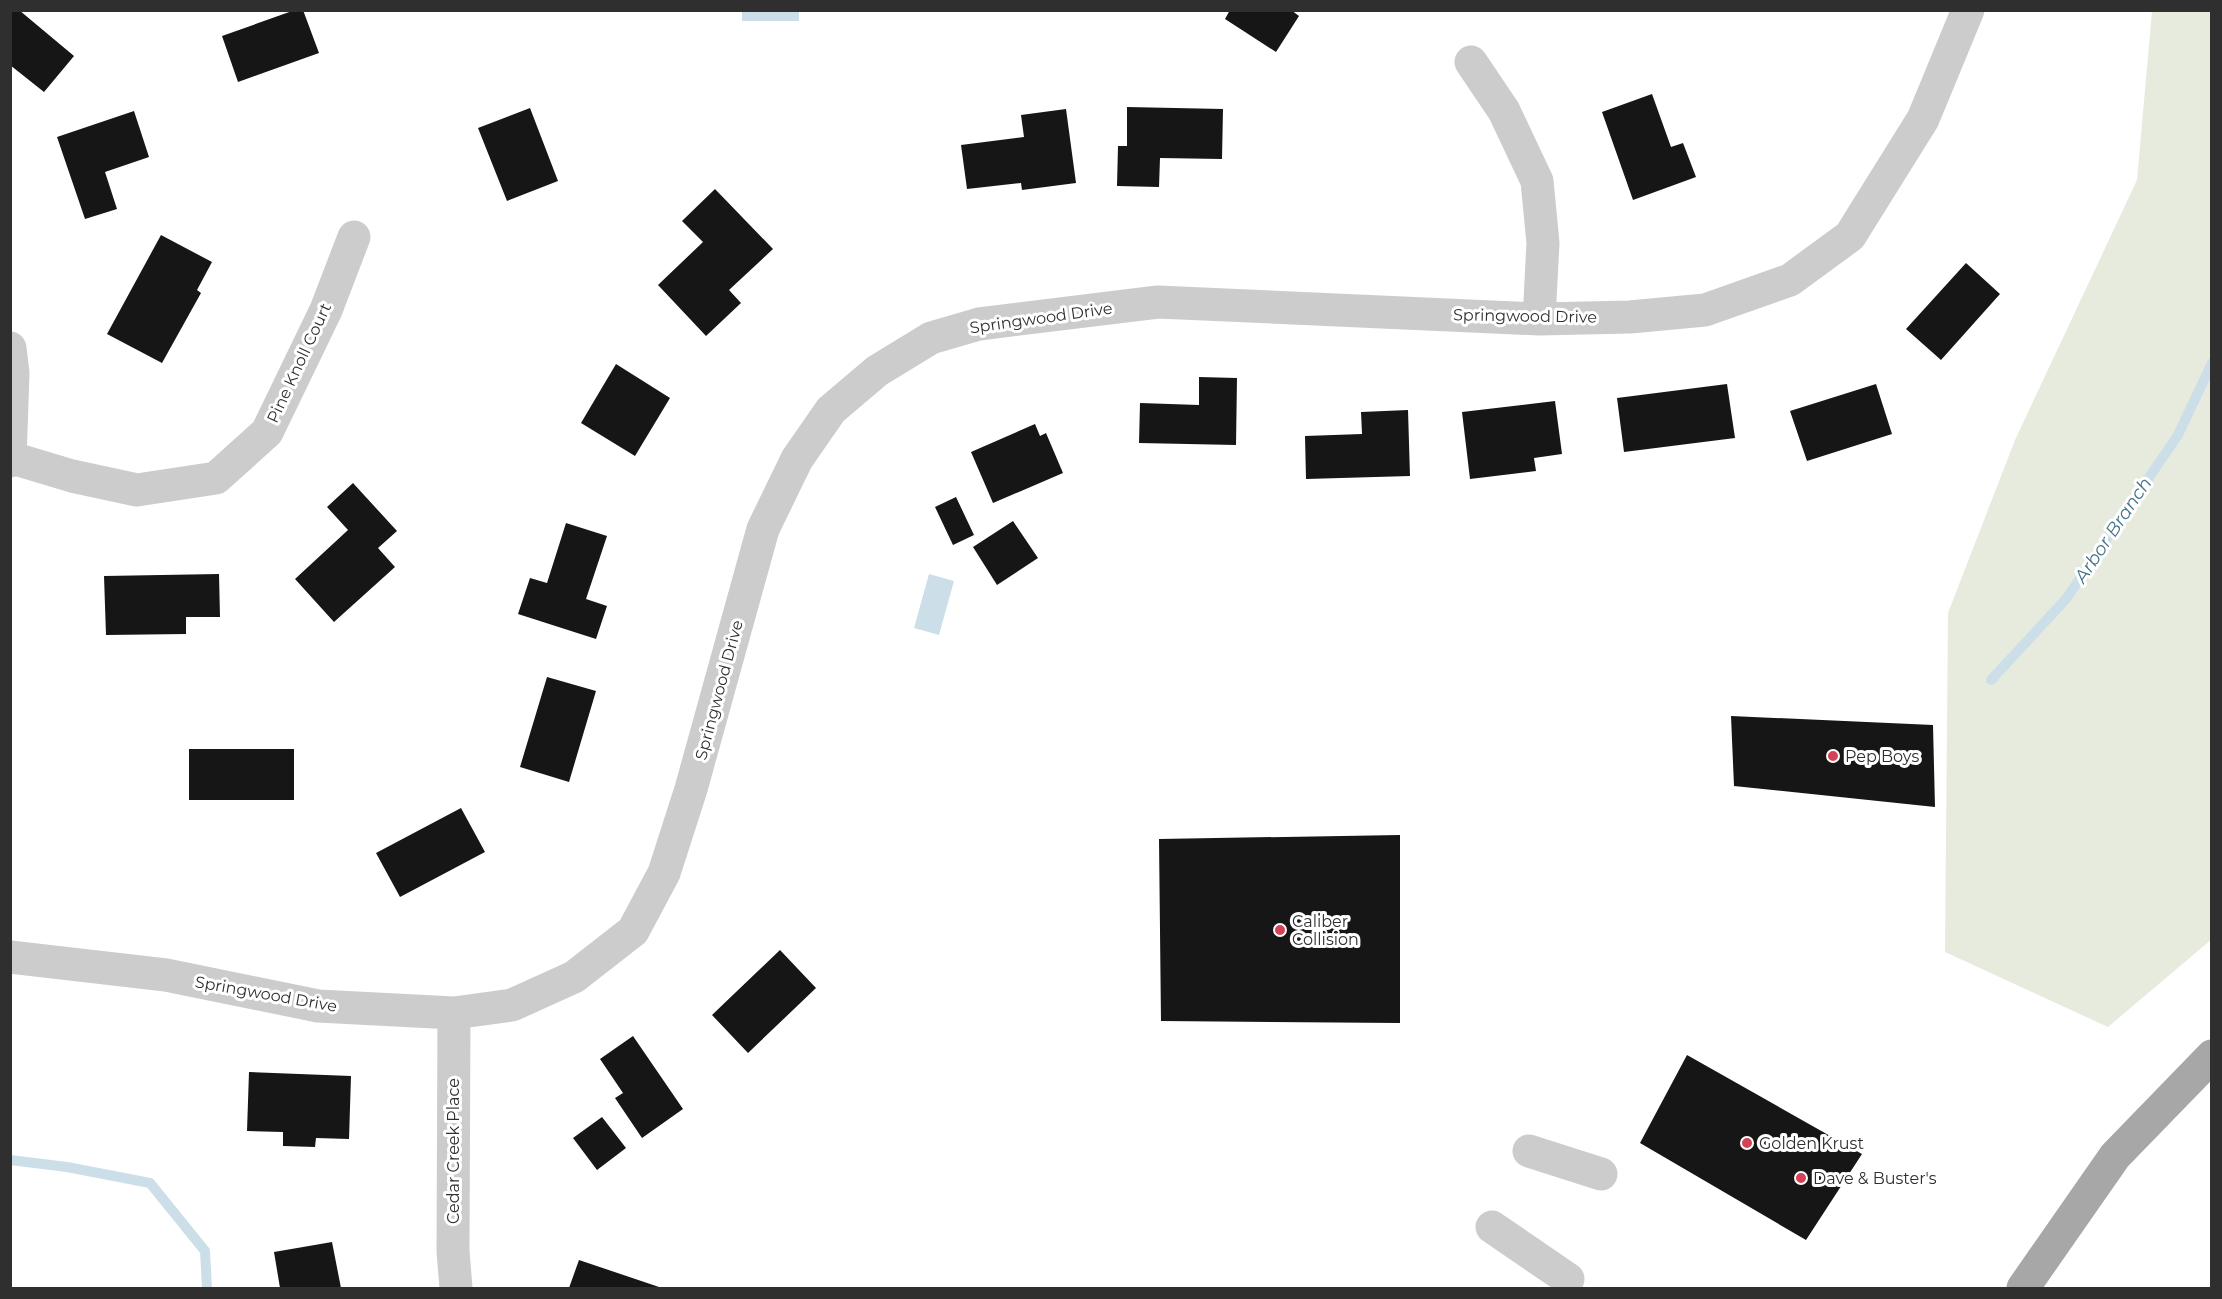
<svg xmlns="http://www.w3.org/2000/svg" width="2222" height="1299" font-family="Montserrat,sans-serif">
  <style>
    .green { fill: #e6ebde }
    .water { fill: #ccdfe9 }
    .lines { fill: none; stroke-linecap: round; stroke-linejoin: round }
    .stream { stroke: #ccdfe9; stroke-width: 10 }
    .building { fill: #161616 }
    .minor { stroke: #ccc; stroke-width: 33 }
    .major { stroke: #a7a7a7; stroke-width: 33 }
    .poi-dot { fill: #d44355; stroke: #fff; stroke-width: 2 }
    .labels { text-anchor: middle; dominant-baseline: central; stroke-width: 6; stroke-linejoin: round; paint-order: stroke }
    .street-label { font-size: 16px; fill: #2f2f2f; stroke: #fff }
    .poi-label { font-size: 16px; fill: #2f2f2f; stroke: #fff; text-anchor: start }
    .water-label { font-size: 18px; font-style: italic; fill: #457289; stroke: #fff }
  </style>
  <rect width="100%" height="100%" fill="#fff"/>
  <path class="green" d="M2152 11H2211L2212 939 2108 1027 1945 952 1948 613 2015 440 2137 180Z"/>
  <path class="water" d="M742 11H799V21H742Z
    M929 574 954 581 939 635 914 628Z"/>
  <g class="lines">
    <path class="stream" d="M1991 680 2066 599 2178 435 2212 363
      M10 1160 67 1167 150 1183 205 1251 207 1288"/>
  </g>
  <path class="building" d="M10 10H19L74 56 44 92 10 65Z
    M295 10H303L319 53 238 82 222 36Z
    M1230 10H1291L1299 16 1276 52 1225 19Z
    M1652 94 1671 147 1683 143 1696 177 1633 200 1602 112Z
    M1127 107 1223 109 1222 159 1160 158 1159 187 1117 186 1118 146H1127Z
    M530 108 558 181 507 201 478 128Z
    M1066 109 1076 183 1022 190 1021 183 967 189 961 145 1024 137 1021 115Z
    M134 111 149 157 105 172 117 209 85 219 57 137Z
    M715 189 773 249 729 290 741 303 706 336 658 285 703 242 682 221Z
    M161 235 212 262 197 290 201 293 162 363 107 334Z
    M1966 263 2000 294 1941 360 1906 329Z
    M616 364 670 398 635 456 581 423Z
    M1199 377 1237 378 1236 445 1139 443 1140 403 1199 405Z
    M1727 384 1735 438 1624 452 1617 398Z
    M1876 384 1892 434 1807 461 1790 411Z
    M1555 401 1562 454 1534 458 1536 471 1470 479 1462 412Z
    M1408 410 1410 476 1306 479 1305 436 1362 434 1361 412Z
    M1035 424 1040 436 1046 433 1063 473 993 503 971 452Z
    M353 483 397 531 378 548 395 567 334 622 295 579 348 530 327 507Z
    M956 497 974 535 953 545 935 507Z
    M1013 521 1038 558 997 585 973 547Z
    M566 523 607 536 586 599 607 606 596 639 518 614 530 578 547 583Z
    M219 574 220 617H186V634L106 635 104 576Z
    M547 677 596 691 569 782 520 767Z
    M1731 716 1933 725 1935 807 1734 786Z
    M189 749H294V800H189Z
    M461 808 485 852 400 897 376 853Z
    M1400 835V1023L1161 1021 1159 839Z
    M780 950 816 988 748 1053 712 1015Z
    M633 1036 683 1109 642 1138 615 1098 623 1093 600 1059Z
    M1687 1055 1862 1154 1806 1240 1640 1143Z
    M249 1072 351 1076 349 1139 316 1138 315 1147 283 1146V1132L247 1131Z
    M602 1117 626 1148 597 1170 573 1138Z
    M332 1242 341 1288H280L274 1252Z
    M579 1260 662 1288H569Z"/>
  <g class="lines">
    <path class="minor" d="M1471 62 1504 111 1537 181 1543 243 1539 319
      M10 348 13 373 10 461
      M12 458 72 476 137 490 216 478 267 432 326 310 354 237
      M10 957 166 975 318 1006 454 1013 512 1005 574 977 633 931 664 873 691 789 763 529 797 459 831 410 877 371 931 338 979 324 1158 302 1539 319 1630 317 1705 310 1790 280 1850 236 1923 119 1968 10
      M454 1013 453 1251 456 1288
      M1529 1151 1601 1174
      M1492 1227 1568 1279"/>
    <path class="major" d="M2023 1288 2115 1156 2212 1056"/>
  </g>
  <g class="poi-dot">
    <circle cx="1833" cy="756" r="6"/>
    <circle cx="1280" cy="930" r="6"/>
    <circle cx="1747" cy="1143" r="6"/>
    <circle cx="1801" cy="1178" r="6"/>
  </g>
  <g class="labels">
    <g class="street-label">
      <text transform="translate(1525 316) rotate(1)">Springwood Drive</text>
      <text transform="translate(1041 318) rotate(-8)">Springwood Drive</text>
      <text transform="translate(299 363) rotate(-65)">Pine Knoll Court</text>
      <text transform="translate(719 690) rotate(-75)">Springwood Drive</text>
      <text transform="translate(266 994) rotate(10)">Springwood Drive</text>
      <text transform="translate(453 1151) rotate(-90)">Cedar Creek Place</text>
    </g>
    <g class="poi-label">
      <text x="1845" y="756">Pep Boys</text>
      <text x="1292" y="921">Caliber<tspan x="1292" dy="18">Collision</tspan></text>
      <text x="1759" y="1143">Golden Krust</text>
      <text x="1813" y="1178">Dave &amp; Buster's</text>
    </g>
    <g class="water-label">
      <text transform="translate(2113 530) rotate(-56)">Arbor Branch</text>
    </g>
  </g>
  <rect width="2222" height="1299" fill="none" stroke="#2f2f2f" stroke-width="24"/>
</svg>
